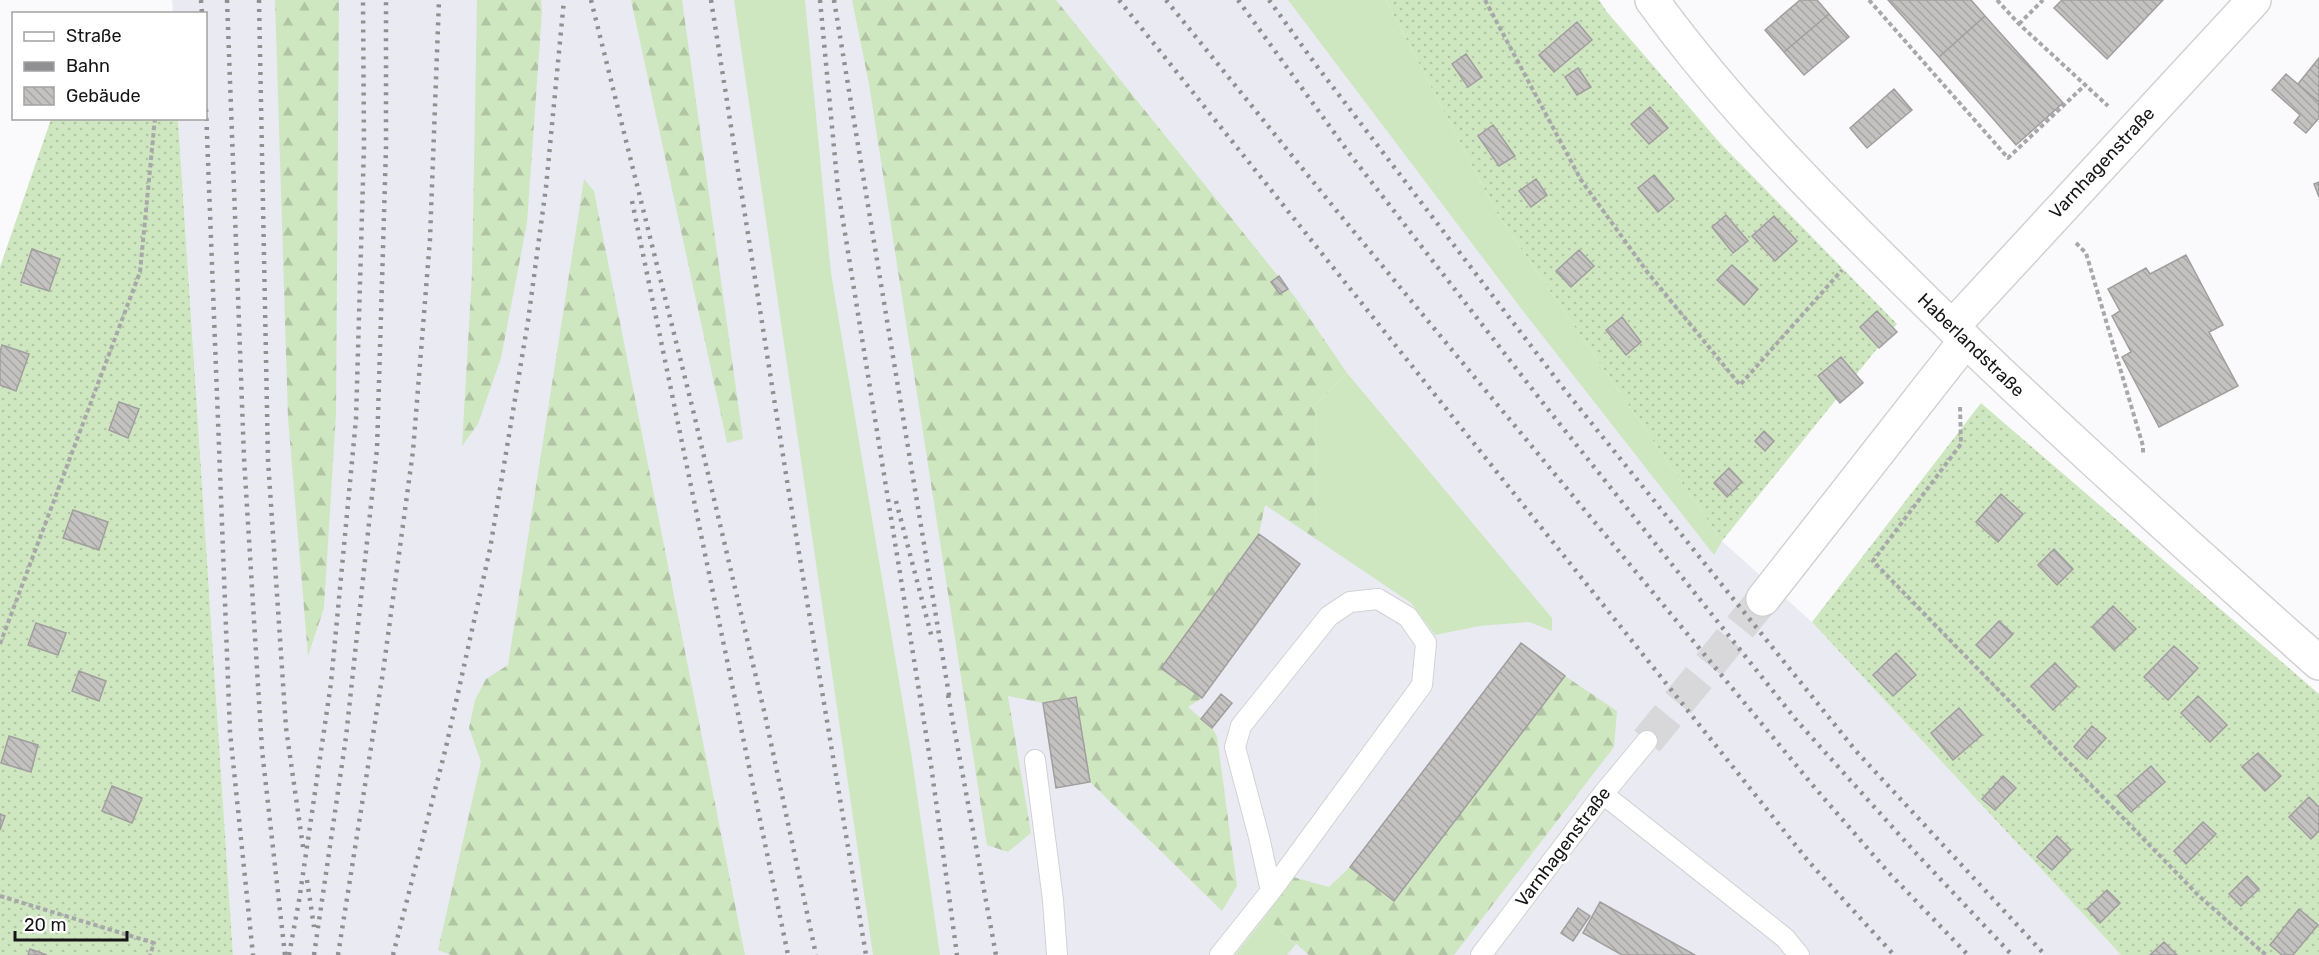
<svg xmlns="http://www.w3.org/2000/svg" width="2319" height="955" font-family="Rubik,sans-serif">
  <style>
    .built { fill: #eaeaf3 }
    .grass { fill: #cfe7c1 }
    .forest { fill: url(#forest-firs) }
    .garden { fill: url(#garden-dots) }
    .building { fill: url(#building-back-hatch); stroke: #a19e9e; stroke-width: 1.5 }
    .lines { fill: none; stroke-linecap: round; stroke-linejoin: round }
    .street-tunnel { stroke: #d8d8da; stroke-width: 33; stroke-dasharray: 33 16; stroke-linecap: butt }
    .lane-casing { stroke: #d2d2d4; stroke-width: 22 }
    .street-casing { stroke: #d2d2d4; stroke-width: 36 }
    .path { stroke: #a8a8aa; stroke-width: 4; stroke-dasharray: 4.5 3; stroke-linecap: butt }
    .lane { stroke: #fff; stroke-width: 20 }
    .street { stroke: #fff; stroke-width: 33 }
    .rail { stroke: #909092; stroke-width: 4.5; stroke-dasharray: 3 6; stroke-linecap: butt }
    .labels { text-anchor: middle; dominant-baseline: central; stroke-width: 5; stroke-linejoin: round; paint-order: stroke }
    .street-label { font-size: 18px; fill: #161617; stroke: #fff }
  </style>
  <defs>
    <pattern id="forest-firs" width="22" height="20" patternUnits="userSpaceOnUse" patternTransform="scale(1.5)"><rect width="22" height="20" fill="#cfe7c1"/><path d="M5 1l3.5 6h-7zM16 11l3.5 6h-7z" fill="#b1c5a5"/></pattern>
    <pattern id="garden-dots" width="8" height="8" patternUnits="userSpaceOnUse" patternTransform="scale(1.5)"><rect width="8" height="8" fill="#cfe7c1"/><path d="M2 2h.1M6 6h.1" fill="none" stroke="#b1c5a5" stroke-width="1.8" stroke-linecap="round"/></pattern>
    <pattern id="building-back-hatch" width="6" height="6" patternUnits="userSpaceOnUse" patternTransform="scale(1.5)"><rect width="6" height="6" fill="#c4c1c1"/><path d="M-1 5l2 2M0 0l6 6M5-1l2 2" fill="none" stroke="#a8a5a5"/></pattern>
  </defs>
  <rect width="100%" height="100%" fill="#fafafd"/>
  <path class="built" d="M172 0H1386L1498 215 1722 541 1812 622 2121 955H233L178 119 206 118V14L173 13Z"/>
  <path class="grass" d="M734 0H805L831 273 911 752 940 955H873Z
    M1288 0H1386L1498 215 1722 541 1714 555 1523 311Z
    M1347 373 1552 618V631L1529 622 1480 626 1435 635 1411 603 1316 539 1315 405Z
    M1265 917 1296 944 1287 955H1235Z"/>
  <path class="forest" d="M275 0H339L336 414 324 608 308 656 288 418Z
    M477 0H541L542 12 527 223 501 358 478 424 462 446 472 273Z
    M631 0H682L743 439 727 443Z
    M852 0H1056L1295 297 1347 373 1315 405 1316 539 1265 505 1259 534 1161 668 1202 698 1188 707 1212 728 1217 736 1237 886 1222 911 1090 782 1076 697 1043 703 1008 696 1031 833 1008 852 987 845 869 84Z
    M584 179 594 191 745 955H451L438 950 481 762 469 728 475 700 486 679 508 665Z
    M1565 676 1617 711 1614 747 1454 955H1309L1265 917 1293 877 1329 887 1350 867 1394 900Z"/>
  <path class="garden" d="M1386 0H1599L1607 12 1720 143 1897 324 1722 541 1498 215Z
    M51 119H178L233 955H0V267Z
    M1981 403 2319 694V955H2121L1812 622Z"/>
  <path class="building" d="M1800 0H1817L1829 14 1784 52 1765 30Z
    M1888 0H1971L1985 16 1939 57Z
    M2062 0H2163L2107 59 2054 8Z
    M1829 14 1849 37 1804 75 1784 52Z
    M1985 16 2063 103 2016 145 1939 57Z
    M1577 22 1592 40 1554 72 1539 55Z
    M1466 54 1482 77 1468 87 1452 64Z
    M2319 58V102L2298 84Z
    M1578 68 1591 87 1577 95 1565 77Z
    M2286 74 2319 102V118L2306 133 2294 123 2300 115 2272 90Z
    M1894 89 1912 110 1867 148 1850 128Z
    M1650 107 1668 128 1649 144 1631 124Z
    M1493 125 1515 156 1499 166 1478 136Z
    M1654 175 1674 199 1658 212 1638 188Z
    M1536 179 1547 195 1531 207 1519 191Z
    M2319 182V197L2314 184Z
    M1726 215 1748 241 1733 253 1712 227Z
    M1774 216 1797 241 1775 261 1752 236Z
    M32 249 60 259 49 291 21 282Z
    M1579 250 1594 266 1571 287 1556 271Z
    M2186 255 2223 325 2209 332 2238 386 2159 427 2122 357 2131 352 2112 316 2120 311 2108 289 2146 268 2150 274Z
    M1732 265 1758 289 1744 305 1717 280Z
    M1279 276 1288 289 1280 294 1271 282Z
    M1877 311 1897 332 1879 348 1860 327Z
    M1622 317 1641 342 1626 355 1606 330Z
    M2 345 29 354 16 391 0 385V352Z
    M1841 357 1863 383 1840 403 1818 376Z
    M119 402 139 409 128 438 109 430Z
    M1764 431 1774 441 1765 451 1755 441Z
    M1729 468 1742 482 1727 497 1714 483Z
    M2001 494 2023 514 1998 542 1976 522Z
    M73 510 108 522 99 550 63 538Z
    M1259 534 1300 564 1202 698 1161 668Z
    M2054 549 2073 569 2057 585 2038 565Z
    M2113 606 2136 629 2114 650 2092 627Z
    M1999 621 2013 634 1990 658 1976 645Z
    M36 623 66 633 58 655 28 645Z
    M1521 643 1565 676 1394 901 1350 867Z
    M2174 646 2198 668 2168 700 2144 677Z
    M1896 653 1916 675 1893 696 1873 675Z
    M2055 663 2077 686 2053 710 2031 686Z
    M79 671 106 681 99 701 72 691Z
    M1221 694 1232 703 1212 728 1201 719Z
    M2198 696 2227 725 2210 742 2181 713Z
    M1076 697 1090 782 1056 788 1043 703Z
    M1959 708 1982 735 1953 760 1931 733Z
    M2092 726 2106 738 2087 759 2074 747Z
    M9 736 38 745 31 772 1 763Z
    M2258 753 2281 776 2265 791 2242 767Z
    M2151 766 2165 782 2131 812 2117 796Z
    M2003 776 2016 788 1995 810 1982 799Z
    M112 786 142 798 132 823 102 811Z
    M2309 797 2319 807V831L2311 839 2289 817Z
    M0 814 5 816 0 830Z
    M2203 822 2216 834 2186 864 2174 851Z
    M2057 836 2071 850 2052 870 2037 857Z
    M2247 876 2259 889 2241 906 2229 894Z
    M2107 890 2120 903 2100 923 2087 909Z
    M1600 902 1695 955H1622L1583 933Z
    M1578 908 1590 916 1573 941 1561 933Z
    M2299 909 2318 925 2293 955H2282L2270 945Z
    M2164 942 2177 955H2150Z
    M30 949 47 955H28Z"/>
  <g class="lines">
    <path class="street-tunnel" d="M1647 741 1763 599"/>
    <g class="lane-casing">
      <path id="lane" d="M1035 760 1053 900 1057 955
        M1603 794 1785 938 1799 955
        M1220 955 1271 891 1422 685 1426 643 1408 617 1378 599 1350 602 1329 616 1241 726 1235 747 1259 837 1271 891
        M1481 955 1603 794 1647 741"/>
    </g>
    <g class="street-casing">
      <path id="street" d="M1652 0C1725 101 1813 190 1902 278 2036 411 2178 537 2319 663
        M1952 327 2254 0
        M1763 599 1966 340"/>
    </g>
    <path class="path" d="M1485 0 1581 180 1648 273 1740 385 1842 270
      M1869 0 2008 158 2086 84
      M1997 0 2019 24 2108 106
      M2019 24 2043 0
      M2076 243 2086 253 2143 446V455
      M1960 407 1961 444 1873 561 2200 897 2266 955
      M0 644 140 272 155 118
      M0 896 154 943 150 955"/>
    <use href="#lane" class="lane"/>
    <use href="#street" class="street"/>
    <path class="rail" d="M201 0 202 14
      M227 0 244 458 262 750 285 955
      M259 0 268 460 286 728 303 847
      M591 0 693 410 765 715 816 955
      M711 0 788 487 866 955
      M820 0 838 190 931 765 957 955
      M834 0 950 701
      M1119 0 1809 862 1894 955
      M1166 0 1336 210 1815 788 1889 873 1968 955
      M1238 0 1349 153 1543 403 1797 721 1913 850 2012 955
      M1269 0 1316 65 1564 389 1856 751 2045 955
      M206 109 230 732 253 955
      M632 201 788 955
      M896 501 932 638
      M948 695 996 955
      M307 880 314 927
      M289 955 299 901 331 683 356 419 364 146 363 0
      M314 955 346 737 377 449 386 148V0
      M338 955 383 672 413 451 430 239 439 0
      M393 955 446 747 490 549 528 321 546 187 564 0"/>
  </g>
  <g class="labels">
    <g class="street-label">
      <text transform="translate(2102 163) rotate(-47)">Varnhagenstraße</text>
      <text transform="translate(1971 345) rotate(44)">Haberlandstraße</text>
      <text transform="translate(1563 847) rotate(-53)">Varnhagenstraße</text>
    </g>
  </g>
  <rect x="12" y="12" width="195" height="108" fill="#ffffff" stroke="#a2a2a2" stroke-width="1.5"/>
  <rect x="24" y="32" width="30" height="9" fill="#ffffff" stroke="#a2a2a2" stroke-width="1.5"/>
  <text x="66" y="42" font-size="18" fill="#161617">Straße</text>
  <rect x="24" y="62" width="30" height="9" fill="#909092" stroke="#a2a2a2" stroke-width="1.5"/>
  <text x="66" y="72" font-size="18" fill="#161617">Bahn</text>
  <rect x="24" y="87" width="30" height="18" fill="url(#building-back-hatch)" stroke="#a2a2a2" stroke-width="1.5"/>
  <text x="66" y="102" font-size="18" fill="#161617">Gebäude</text>
  <path d="M15 931v9h112v-9" fill="none" stroke="#161617" stroke-width="3"/>
  <text x="24" y="931" font-size="18" fill="#161617" stroke="#ffffff" stroke-width="4.5" paint-order="stroke">20 m</text>
</svg>
